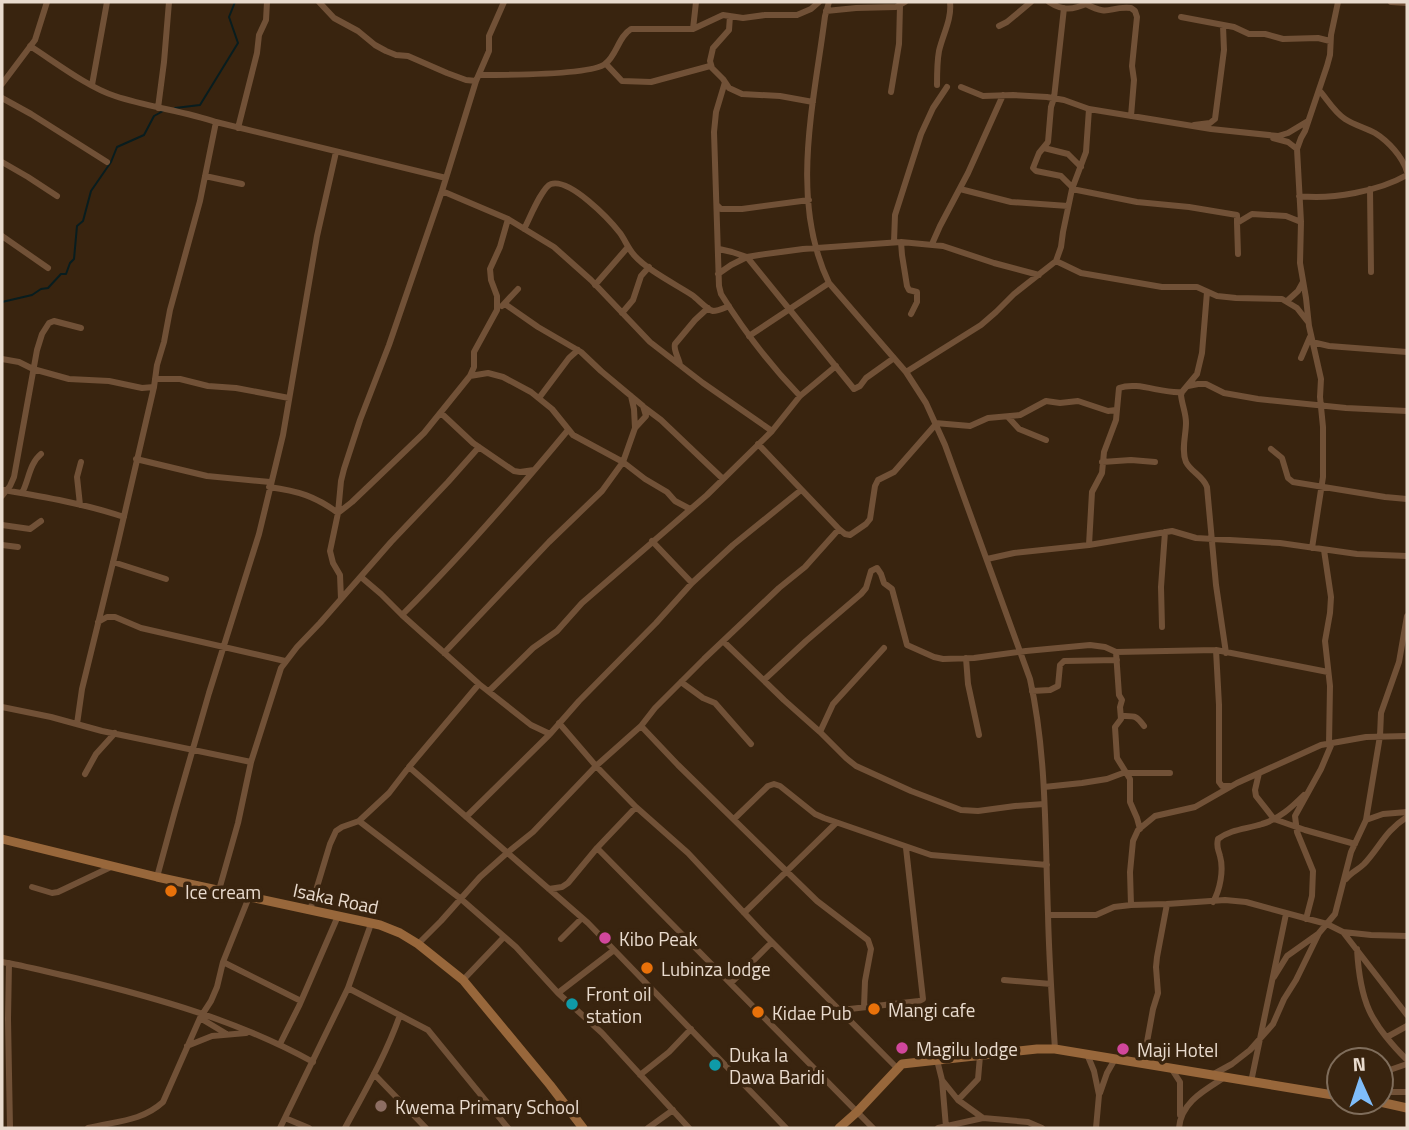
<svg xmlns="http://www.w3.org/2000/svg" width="1409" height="1130" font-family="'Titillium Web',sans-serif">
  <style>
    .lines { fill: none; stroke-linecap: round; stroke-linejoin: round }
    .stream { stroke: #081d1f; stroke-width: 2 }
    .street { stroke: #715137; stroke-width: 6 }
    .secondary { stroke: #98673b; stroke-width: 9 }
    .food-dot { fill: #e8710a; stroke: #39240f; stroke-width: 2.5 }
    .hotel-dot { fill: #d1479c; stroke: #39240f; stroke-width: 2.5 }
    .culture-dot { fill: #0f9aa8; stroke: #39240f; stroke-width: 2.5 }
    .education-dot { fill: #8d6e63; stroke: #39240f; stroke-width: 2.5 }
    .labels { text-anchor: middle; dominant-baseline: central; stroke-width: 7; stroke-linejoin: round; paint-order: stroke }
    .poi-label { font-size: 19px; fill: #e9dbce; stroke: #39240f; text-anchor: start }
    .street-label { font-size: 19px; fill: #e9dbce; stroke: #39240f }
  </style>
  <rect width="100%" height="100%" fill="#39240f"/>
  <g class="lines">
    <path class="stream" d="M175 108 200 105 238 43 229 17 235 2
      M2 302 32 295 41 289 48 288 61 274H66L70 263 74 259 77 226 83 221 91 191 111 162 117 147 144 135 154 116 163 111"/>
    <path class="street" d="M319 2 334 18 358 31 375 45 386 51 396 55 408 56 447 73 466 80 476 81
      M829 2 825 16C814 103 789 200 829 283L906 372 926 403 945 445 1030 679C1047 756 1045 836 1048 914 1049 959 1052 1004 1055 1049
      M1049 2C1063 11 1073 10 1088 3
      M1391 2 1407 3
      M1086 4C1110 17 1108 6 1131 8L1135 11 1137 17 1132 66 1134 80 1131 116
      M1064 8 1054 98 1051 107 1048 142 1039 153 1033 168 1036 171 1061 176 1072 187
      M826 11 856 8 896 7 905 2
      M730 16 729 30 713 48 710 61 712 68 723 79 729 88 742 94 780 96 813 102
      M1181 17 1234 27 1249 34H1265L1283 39 1318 38 1330 41
      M999 26 1007 22 1031 2
      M693 29 696 2
      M30 46C55 62 89 88 115 96 148 107 183 111 216 122L446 178
      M606 64 622 81 651 82 710 66
      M479 75C501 75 591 75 605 64 617 55 618 37 631 29H693L723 15 743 18 765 15H797L811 9 819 2
      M725 82 716 112 714 132 719 286 721 294C744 331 770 365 800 396
      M2 84 35 40 47 2
      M92 85 107 2
      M937 85C937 74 937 62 939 51 943 34 952 19 950 2
      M961 87 983 96 1013 95 1047 97 1064 100 1089 109 1211 129 1278 136 1288 133 1308 121
      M1319 90C1327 99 1334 112 1345 119 1354 125 1366 128 1375 133 1388 141 1403 157 1407 172
      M891 92 899 44 900 6
      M2 98 31 114 107 162
      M158 108 164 62 169 2
      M1194 125 1210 123 1215 119 1224 50 1223 26
      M238 128 257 53 259 35 266 20 267 2
      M1273 138 1288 142 1297 149
      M1044 148 1068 154 1081 167
      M2 162 28 177 57 196
      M205 176 242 184
      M960 189 1011 202 1068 206
      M1072 189 1137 202 1189 207 1237 215V223L1252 214 1286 216 1301 222
      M1370 189 1371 272
      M442 191 508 219 554 247 591 280 650 342 703 383 772 431
      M1299 196C1332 200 1379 191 1407 175
      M717 205 721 209H742L809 200
      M1237 223 1238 254
      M524 229C529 220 542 187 551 184 570 178 609 219 620 233 625 240 628 248 634 255 647 270 675 284 692 295 698 299 706 309 713 311 718 311 724 308 729 306
      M2 236 48 268
      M894 242 895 215 921 134 933 108 947 87
      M901 242 902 255 907 286 909 290 917 292V302L911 314
      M932 244 940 226 968 173 1003 95
      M719 249 732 252 747 257 854 389 860 386 866 378 894 358
      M1056 261 1081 273 1162 287H1197L1217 296 1236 298 1282 299 1297 308 1308 322
      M718 274 731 265 747 257 759 255 803 249 901 242 943 246 994 263 1039 275
      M595 285 628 247
      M1207 292 1202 353 1197 374 1182 392 1181 395C1182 405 1186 413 1186 423 1186 435 1181 450 1186 462 1191 472 1203 476 1207 487L1216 585 1226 653
      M1287 301 1298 291 1303 282
      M502 306 518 289
      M622 313 633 300 641 276 649 267
      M749 336 829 283
      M1312 342 1329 346 1407 352
      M1301 358 1310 337
      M2 359 19 362 33 369 69 379 109 381 142 388 154 387
      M680 365C679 358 673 350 675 344L695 320 708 308
      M906 372 981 325 996 312 1014 294 1056 261 1061 247 1063 232 1072 189 1086 152 1089 109
      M470 376 488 373 503 377 531 392 552 409 573 435 623 462 645 479 667 492 675 501 690 509
      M155 379H180L208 386 236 388 289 398
      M1188 386 1198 384H1206L1224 393 1258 399 1346 408 1407 411
      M631 396 634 409 635 428
      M539 398 569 358 578 350
      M645 408 661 420 723 479
      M441 413 473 443 514 471 520 472 534 470
      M1008 417 1019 429 1046 440
      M935 423 970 426 988 418 1020 415 1046 401 1060 403 1078 401 1108 411 1116 410
      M758 444 839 529 845 534 850 535 866 524 870 519 875 486 878 480 894 472 936 424
      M1271 449 1282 458 1288 478 1293 482 1385 497 1407 499
      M136 459 207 476 270 482
      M1102 462 1131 460 1155 462
      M269 487C298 491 315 496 338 513L352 502 424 433 470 376 474 367V352L497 310V296L491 280 490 269 500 247 508 219
      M4 490C45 497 85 504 124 517
      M22 493C29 480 29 464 41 454
      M2 496 10 486 14 477 37 350 42 334 49 323 54 321 81 328
      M80 505 77 477 81 462
      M2 525 30 529 41 521
      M652 541 692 583
      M2 545 18 547
      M1089 545 1092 492 1102 473 1104 452 1116 420 1119 388C1138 381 1162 394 1182 392
      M1312 548 1323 477V427L1320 397 1321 379 1309 326 1306 298 1300 263 1301 222 1297 149 1301 138 1305 131 1327 66 1330 55 1331 35 1338 2
      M1324 550 1331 597 1330 613 1325 641 1330 686 1329 744
      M987 559 1014 553 1089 545 1172 531 1196 538 1280 543 1357 554 1407 556
      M113 562 166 579
      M361 577 381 594 402 615 479 684 531 725 550 734
      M341 599 340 575 333 563 330 551 338 513 341 481 344 469 360 420 389 345 442 191 476 81 489 51V36L504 2
      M402 615C460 557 515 494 568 430
      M98 622 107 617H115L141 628 285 661
      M1162 627 1161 587 1165 532
      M724 642 784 700 820 732 846 758 856 766 911 791 961 810 978 811 1015 806 1044 804
      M1216 650 1219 705V782L1222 786H1230
      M1116 652 1119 695 1122 700 1120 707 1121 719 1115 727 1117 758 1130 779V802L1137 818 1140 829
      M444 653 549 542 602 491 623 462 635 428 646 416 643 406 601 371 581 352 538 327 505 304
      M966 658 968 684 979 735
      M764 680 806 641 861 594 866 588 871 571 877 568 881 574 884 583 892 589 907 645 934 657 943 659 974 658 1026 651 1090 645 1105 647 1116 652 1216 650 1328 672
      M681 682 703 698 715 703 751 744
      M489 691 533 648 557 631 582 603 707 495 772 431 800 396 836 366
      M1032 691 1050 690 1058 686 1060 665 1064 661 1117 660
      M2 707 51 717 102 731 251 762
      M1122 716C1135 716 1136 715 1144 726
      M559 723 596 766 636 807 688 853 763 933 897 1068
      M77 724 82 689 118 542 154 387 157 365 164 342 170 310 200 201 216 122
      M641 726 678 765 817 901 868 940 871 949 865 981 864 1007
      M820 732 833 704 884 648
      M409 767 588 923 786 1128
      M1259 773 1255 790 1256 796 1274 819 1305 830 1355 844
      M85 774 96 754 115 733
      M1044 787 1082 783 1107 779 1123 773H1170
      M466 817 550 734 579 701 656 623 692 583 733 545 801 490
      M734 819 768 786 774 784 780 786 815 814 824 818 931 855 1047 865
      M1366 820 1383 814 1407 812
      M359 821 461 899 516 947 558 993 602 1033 689 1128
      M597 848 873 1128
      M157 877 175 811 209 693 259 534 283 435 317 236 336 152
      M1346 879C1351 872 1358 870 1364 864 1380 847 1385 831 1407 817
      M32 887 52 893 58 892 113 866
      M549 889 562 887 568 883 597 848 636 807
      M219 890 238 823 251 762 281 668 297 647 320 623 391 542 448 482 479 447
      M1213 902C1220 890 1224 870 1220 856 1218 848 1216 847 1218 839 1231 829 1247 829 1262 824 1279 819 1292 807 1304 795
      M1131 905 1130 872 1133 841 1138 830 1155 816 1195 807 1237 783 1321 745 1366 737 1407 736
      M310 910 330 844 336 831 342 827 359 821 389 793 409 767 479 684
      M744 913 836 823
      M1048 915H1096L1114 907 1131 905 1167 904 1225 900 1246 902 1312 920 1327 924 1343 932 1371 935 1407 936
      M1306 919 1312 896 1313 871 1297 832 1295 816 1321 769 1332 743
      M1343 932 1407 1015
      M561 939 582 918
      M418 944 441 921 480 877 507 853 533 832 596 766 641 726 655 708 704 659 779 588 805 567 839 529
      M1357 949C1360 1002 1370 1023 1407 1060
      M2 962C26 966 51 973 75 978 157 998 239 1021 313 1062
      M223 962 301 1001
      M9 963 8 1019 10 1128
      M1274 977 1287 956 1318 934
      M463 980 504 937
      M1004 980 1051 984
      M731 983 772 942
      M348 988 428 1030 508 1128
      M558 993 614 950
      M841 1010 919 1001 923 999 906 848
      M200 1018 225 1033
      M1387 1037 1407 1026
      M280 1044 299 1006 338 916
      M187 1046 212 1036 246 1033
      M1087 1054 1094 1071 1099 1095 1096 1128
      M980 1056 978 1079 958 1100 983 1118
      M937 1060 942 1080 946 1127
      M1143 1064 1153 1009 1158 993 1156 967 1157 957 1167 904
      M1171 1068 1180 1082V1115
      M1381 1073 1407 1064
      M374 1074 426 1128
      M640 1075 669 1052 691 1029
      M1212 1075 1232 1064 1250 1050 1273 1024 1284 999 1296 980 1319 933 1335 914 1351 852 1366 820 1380 736 1381 713 1399 662 1407 616
      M942 1080 958 1100
      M1251 1082C1263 1026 1274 970 1286 914
      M1381 1092H1407
      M1100 1093 1107 1073 1115 1059
      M285 1118 309 1128
      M88 1128C115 1121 141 1122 163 1102L200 1018 211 1001 217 987 223 962 249 897
      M280 1128 348 988 371 924
      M345 1128C365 1091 386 1055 400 1015
      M648 1128 673 1110
      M938 1128 983 1118 1028 1122 1042 1128
      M1179 1128C1181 1102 1205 1090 1225 1077"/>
    <path class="secondary" d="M2 839 157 877 380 925 400 933 418 944 463 980 550 1085 583 1128
      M1380 1102 1407 1108
      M839 1128 857 1112 902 1064 1037 1049H1055L1339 1096"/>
  </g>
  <g class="food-dot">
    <circle cx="171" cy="891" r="7"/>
    <circle cx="647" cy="968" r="7"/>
    <circle cx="874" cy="1009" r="7"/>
    <circle cx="758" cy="1012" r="7"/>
  </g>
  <g class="hotel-dot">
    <circle cx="605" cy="938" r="7"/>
    <circle cx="902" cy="1048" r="7"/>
    <circle cx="1123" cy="1049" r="7"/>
  </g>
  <g class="culture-dot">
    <circle cx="572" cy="1004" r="7"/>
    <circle cx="715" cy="1065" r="7"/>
  </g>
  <circle class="education-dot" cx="381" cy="1106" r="7"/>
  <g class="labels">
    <g class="poi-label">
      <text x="185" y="891">Ice cream</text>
      <text x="619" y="938">Kibo Peak</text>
      <text x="661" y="968">Lubinza lodge</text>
      <text x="586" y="993">Front oil<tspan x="586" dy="22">station</tspan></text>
      <text x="888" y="1009">Mangi cafe</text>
      <text x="772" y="1012">Kidae Pub</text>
      <text x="916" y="1048">Magilu lodge</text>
      <text x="1137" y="1049">Maji Hotel</text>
      <text x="729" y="1054">Duka la<tspan x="729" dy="22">Dawa Baridi</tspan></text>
      <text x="395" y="1106">Kwema Primary School</text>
    </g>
    <g class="street-label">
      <text transform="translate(336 898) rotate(12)">Isaka Road</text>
    </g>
  </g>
  <rect width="1409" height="1130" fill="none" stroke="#e9dbce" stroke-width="7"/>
  <g transform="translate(1360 1081) rotate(357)"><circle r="33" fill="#39240f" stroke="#7f6d5b" stroke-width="2"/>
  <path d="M0-5L12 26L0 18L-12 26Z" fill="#7fbdfa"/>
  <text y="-10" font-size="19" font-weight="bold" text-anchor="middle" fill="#e9dbce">N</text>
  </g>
</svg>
